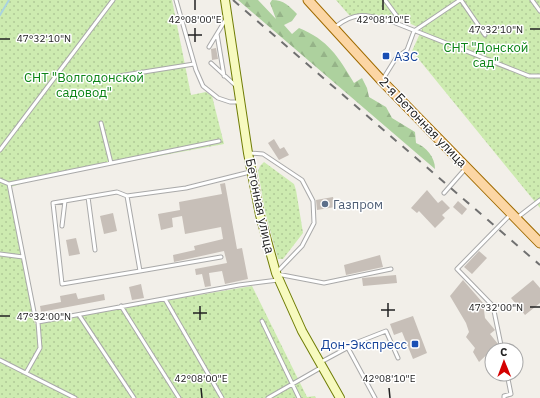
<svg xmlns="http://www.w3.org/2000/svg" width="540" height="398" font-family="'IBM Plex Sans',sans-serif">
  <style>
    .grass { fill: url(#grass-dots) }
    .forest { fill: url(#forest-firs) }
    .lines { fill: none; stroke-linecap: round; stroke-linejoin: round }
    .stream { stroke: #aad3df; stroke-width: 2 }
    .building { fill: #c7bfb8 }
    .service-casing { stroke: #a9a9a9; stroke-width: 5 }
    .secondary-casing { stroke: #707d05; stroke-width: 10 }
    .primary-casing { stroke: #a06b00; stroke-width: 11 }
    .service { stroke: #fff; stroke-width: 3 }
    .secondary { stroke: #f7fabf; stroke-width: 8 }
    .primary { stroke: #fcd6a4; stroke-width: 9 }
    .rail { stroke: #707070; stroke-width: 2; stroke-dasharray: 8 8; stroke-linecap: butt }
    .ticks { fill: none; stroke: #222; stroke-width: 1.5 }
    .transit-dot { fill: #1a4fb4; stroke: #fff; stroke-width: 1.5 }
    .service-dot { fill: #5c6f8a; stroke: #fff; stroke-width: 1.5 }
    .labels { text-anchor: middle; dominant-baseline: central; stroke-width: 3; stroke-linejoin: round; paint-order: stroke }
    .park-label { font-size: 13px; fill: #0c8416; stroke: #fff }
    .transit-label { font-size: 13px; fill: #164399; stroke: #fff; text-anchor: start }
    .street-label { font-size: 13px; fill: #222; stroke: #fff }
    .service-label { font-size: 13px; fill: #4e5e75; stroke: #fff; text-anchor: start }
    .ticks-label { font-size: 10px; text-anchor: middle; fill: #222; stroke: #fff; stroke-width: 3; stroke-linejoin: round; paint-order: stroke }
  </style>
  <defs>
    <pattern id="grass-dots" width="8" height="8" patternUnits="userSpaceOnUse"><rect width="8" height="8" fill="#cdebb0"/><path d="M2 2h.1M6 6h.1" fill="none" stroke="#b0c997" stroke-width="1.8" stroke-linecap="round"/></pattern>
    <pattern id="forest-firs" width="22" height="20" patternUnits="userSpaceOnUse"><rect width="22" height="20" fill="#add19e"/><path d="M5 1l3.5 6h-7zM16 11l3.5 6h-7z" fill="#95b388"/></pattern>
  </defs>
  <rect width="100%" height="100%" fill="#f2efe9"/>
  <path class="grass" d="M0 0H172L191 95 206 92 212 96 224 144 39 178 8 188 35 324 168 299H175L252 286 307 397 315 396 316 398H0Z
    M336 0H540V208L412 51 422 29 400 19 349 15Z
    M264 162 294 184 296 190 303 233 283 259H278L265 211 258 171 260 166Z"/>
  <path class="forest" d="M238 0H258L276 19 270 3 272 0C284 0 289 6 297 14L292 21 284 25 292 34 299 28C328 40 338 56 354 83L362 78 367 88 369 97 386 107 392 118 415 132 416 143C426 147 435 157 435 169Z"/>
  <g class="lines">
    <path class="stream" d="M0 15 9 0"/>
  </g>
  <path class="building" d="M216 48 218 59 212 60 211 49Z
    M274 139 280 149 284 147 289 155 279 160 268 143Z
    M225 183 237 249 242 248 248 279 225 284 222 271 209 273 211 286 205 287 202 274 196 275 195 269 227 263 224 251 174 262 173 255 195 250 194 246 223 239 221 227 185 234 182 216 172 218 173 227 161 230 158 214 180 210 179 202 222 194 220 184Z
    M427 190 438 203 442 200 450 208 442 215 445 218 435 228 419 211 417 213 411 208Z
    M333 197 335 207 317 210 316 200Z
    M458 201 467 209 462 215 453 207Z
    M113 213 117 231 104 234 100 216Z
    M76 238 80 254 69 256 66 240Z
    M479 251 487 258 472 274 464 267Z
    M380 255 383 267 346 275 344 265Z
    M396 275 397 283 363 286 362 278Z
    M463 280 483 303 485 318 495 330 490 334 498 344 479 362 473 352 475 348 466 337 469 332 466 323 450 296Z
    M533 280 540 288V303L525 315 511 298Z
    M141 284 144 298 132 300 129 287Z
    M76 293 78 299 104 294 105 300 41 312 40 306 61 302 60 296Z
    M413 316 427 353 413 359 402 332 394 335 390 324Z"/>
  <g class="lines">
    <g class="service-casing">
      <path id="service" d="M176 0 196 70 203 86 218 98 230 102H239
        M385 0 396 15 393 22
        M461 0 485 35
        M532 0 540 11
        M335 27C357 10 368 15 393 22L529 76H540
        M217 34 224 76
        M209 47 226 19
        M211 63 235 85
        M106 78 194 64
        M383 79 396 58 407 50 414 31 460 0
        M101 123 111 163
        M0 150 113 0
        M249 153 263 154 302 180 313 201 314 223 302 246 277 272
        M0 180 9 184 35 317 38 322 239 285 278 280
        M9 184 219 141
        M444 193 466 168
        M127 196 117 192 53 203 62 284 140 271
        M88 197 95 250
        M518 217 540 200
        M62 226 65 201
        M0 254 23 257
        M221 257 140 271 127 196 186 188 250 172
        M277 274 324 283 391 269
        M165 299 222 398
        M121 306 179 398
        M79 315 134 398
        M262 321 299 398
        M348 348 375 398
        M502 350 493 306 457 269 510 215
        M0 360 75 398
        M321 362 358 342 386 331 398 358
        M26 373 40 348 38 322
        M268 398 322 367
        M504 398V396L511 394 507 374"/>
    </g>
    <g class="secondary-casing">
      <path id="secondary" d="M225 0 248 153 260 215 276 273 302 331 340 398"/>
    </g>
    <g class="primary-casing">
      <path id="primary" d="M308 0 382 81 540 243"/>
    </g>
    <use href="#service" class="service"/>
    <use href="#secondary" class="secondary"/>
    <use href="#primary" class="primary"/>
    <path class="rail" d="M233 0 540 265"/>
  </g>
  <path class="ticks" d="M195 0V10M383 0V10M195 28V42M530 29H540M188 35H202M0 39H10M388 303V317M200 306V320M530 307H540M381 310H395M193 313H207M0 316H10M201 388 202 398M389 388 390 398"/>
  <g class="transit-dot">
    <rect x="382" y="52" width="8" height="8" rx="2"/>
    <rect x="411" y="340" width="8" height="8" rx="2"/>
  </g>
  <circle class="service-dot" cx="325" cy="204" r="4"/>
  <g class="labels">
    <g class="park-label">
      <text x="486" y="47">СНТ "Донской<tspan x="486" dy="15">сад"</tspan></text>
      <text x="84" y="77">СНТ "Волгодонской<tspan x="84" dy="15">садовод"</tspan></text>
    </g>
    <g class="transit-label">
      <text x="394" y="56">АЗС</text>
      <text x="407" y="344" text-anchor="end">Дон-Экспресс</text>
    </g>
    <g class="street-label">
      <text transform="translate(423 122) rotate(46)">2-я Бетонная улица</text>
      <text transform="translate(260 206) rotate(78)">Бетонная улица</text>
    </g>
    <g class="service-label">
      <text x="333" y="204">Газпром</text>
    </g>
  </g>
  <g class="ticks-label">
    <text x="195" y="23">42°08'00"E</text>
    <text x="383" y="23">42°08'10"E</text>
    <text x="496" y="33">47°32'10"N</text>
    <text x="44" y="42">47°32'10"N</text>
    <text x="496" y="311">47°32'00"N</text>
    <text x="44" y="320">47°32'00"N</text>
    <text x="201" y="382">42°08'00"E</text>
    <text x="389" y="382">42°08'10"E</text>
  </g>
  <g transform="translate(504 362) rotate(359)"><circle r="19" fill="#ffffff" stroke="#a7a7a7"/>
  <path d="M0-3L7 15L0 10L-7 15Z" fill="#d40000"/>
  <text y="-6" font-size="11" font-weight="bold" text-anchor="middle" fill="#222222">С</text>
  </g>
</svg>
